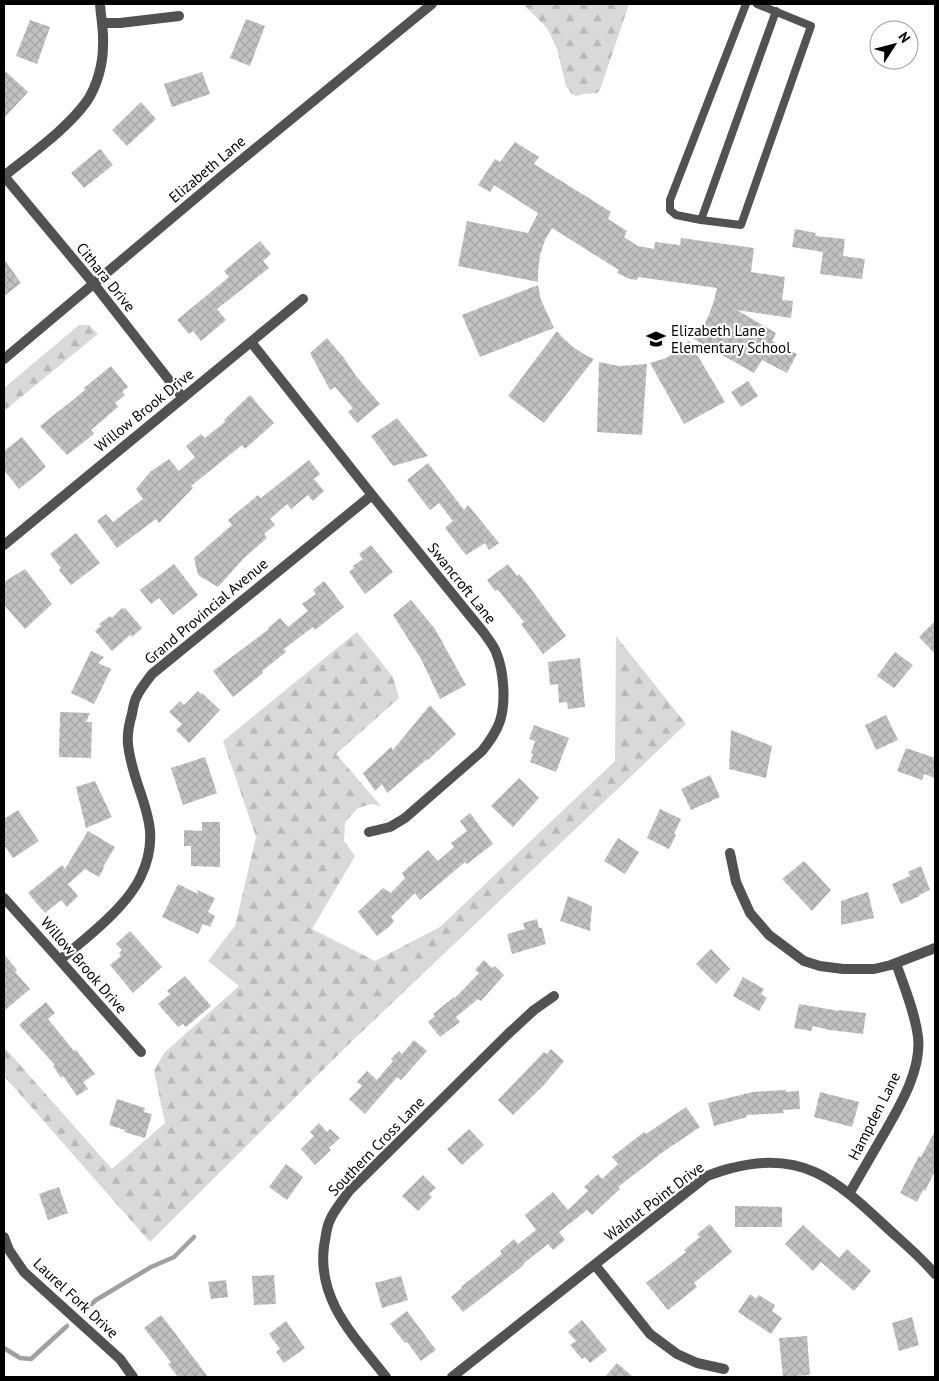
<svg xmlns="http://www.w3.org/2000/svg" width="939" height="1381" font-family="'PT Sans',sans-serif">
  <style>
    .forest { fill: url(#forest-firs) }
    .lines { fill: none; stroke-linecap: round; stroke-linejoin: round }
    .stream { stroke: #a0a0a0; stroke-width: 4.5 }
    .building { fill: url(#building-cross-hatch) }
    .lane { stroke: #525252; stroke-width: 8 }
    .street { stroke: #525252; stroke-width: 10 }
    .labels { text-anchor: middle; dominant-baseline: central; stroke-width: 4.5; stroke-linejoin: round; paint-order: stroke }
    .street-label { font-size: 15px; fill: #000; stroke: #fff }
    .poi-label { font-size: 15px; fill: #000; stroke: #fff; text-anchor: start }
  </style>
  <defs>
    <pattern id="forest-firs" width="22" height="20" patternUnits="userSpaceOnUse" patternTransform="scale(1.25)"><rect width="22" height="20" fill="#d9d9d9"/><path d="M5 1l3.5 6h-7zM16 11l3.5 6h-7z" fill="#b8b8b8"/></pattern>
    <pattern id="building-cross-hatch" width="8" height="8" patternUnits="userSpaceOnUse" patternTransform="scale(1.25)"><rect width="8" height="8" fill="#c2c2c2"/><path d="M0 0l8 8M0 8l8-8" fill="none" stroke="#a5a5a5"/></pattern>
  </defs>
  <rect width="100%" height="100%" fill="#fff"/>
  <path class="forest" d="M523 4H629L600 90 597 93 584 94 576 96 572 94 566 86 557 49 547 28Z
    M79 325H89L98 334 4 411V388Z
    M357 632 393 677 399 698 336 754 381 806 371 804 358 808 345 822 344 841 355 856 312 929 375 961 440 927 615 761 616 636 686 724 351 1042 150 1242 4 1076V1047L112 1169 165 1123 154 1071 164 1053 239 986 208 961 235 926 256 837 223 741Z"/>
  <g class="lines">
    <path class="stream" d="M84 1311 96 1300 151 1267 174 1257 194 1237
      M4 1348 20 1358 31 1359 67 1326"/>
  </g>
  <path class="building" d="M246 19 265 26 250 66 230 58Z
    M30 20 50 27 37 64 16 56Z
    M4 70 28 92 4 118Z
    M202 72 210 94 172 107 164 84Z
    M141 102 156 119 127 146 112 130Z
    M515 142 539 157 534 164 611 212 608 219 627 231 624 237 638 246 654 249 655 242 680 245 681 238 754 248 751 272 785 277 782 300 793 301 791 318 737 310 776 333 772 341 797 354 787 373 762 360 754 373 692 338 700 331 708 317 713 304 717 288 638 277 637 280 630 279 617 273 619 270 552 228 545 240 540 255 538 272V282L458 266 467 221 528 233 538 213 494 185 490 192 478 185 495 159 500 162Z
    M100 149 113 165 84 188 71 173Z
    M795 229 816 233 815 236 845 239 843 256 865 259 862 279 820 274 823 252 792 247Z
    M260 241 271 254 263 261 269 268 217 309 226 320 201 341 193 331 189 334 177 320 229 277 224 271Z
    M4 259 21 283 4 296Z
    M538 285 541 300 554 328 480 357 462 315Z
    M557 331 562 337 573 347 587 356 594 359 544 423 508 396Z
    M327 338 344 358 356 376 380 404 357 423 348 412 353 408 335 387 330 390 310 353Z
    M689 341 725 402 684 424 650 363 666 358Z
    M599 362 619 366 647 364 642 435 597 432Z
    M111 366 128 387 122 392 125 395 115 403 118 407 91 430 94 434 67 455 40 426 79 395 85 390 84 388Z
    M748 381 758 396 741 407 731 392Z
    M250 395 274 423 245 449 242 445 191 486 193 488 159 523 156 519 117 548 97 521 106 514 113 522 143 499 136 489 150 472 169 459 179 471 195 457 186 446 201 434 205 438 225 422 224 420Z
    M397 418 428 456 393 466 371 436Z
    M22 437 46 467 19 489 4 470V451Z
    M309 460 320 474 314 479 324 491 313 501 308 495 291 509 287 504 270 519 275 525 264 534 267 538 244 558 218 587 198 575 194 558 232 525 228 520 258 495 261 498Z
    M428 463 464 510 468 505 499 543 489 550 485 543 466 555 445 528 453 521 439 503 430 510 407 480Z
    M76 533 100 563 71 585 59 570 61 568 50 554Z
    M371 545 393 572 365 594 349 572 354 568 353 566 363 559 359 554Z
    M174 564 198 595 173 615 159 598 151 604 140 590Z
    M508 564 517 576 519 574 528 585 566 636 543 654 521 624 524 622 498 590 495 591 487 580Z
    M25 569 52 604 25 629 4 605V582Z
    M324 581 344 607 315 630 313 627 284 649 286 652 262 671 263 673 233 697 213 671 269 629 268 628 280 618 288 627 308 611 302 604 316 594 313 590Z
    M411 600 435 629 466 685 440 699 421 659 393 615Z
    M122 608 123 609 125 608 142 628 132 637 130 635 112 651 95 631 101 626 99 624 110 616 112 618Z
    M935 621V654L919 637Z
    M91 651 104 657 98 663 111 669 94 704 71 693Z
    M895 652 913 665 894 688 877 676Z
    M580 658 585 707 568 709 567 702 559 703 558 684 550 685 548 662Z
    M198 691 201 694 202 693 220 710 189 743 176 730 182 724 169 712 180 701 184 705Z
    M430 705 456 734 428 760 427 759 387 793 382 784 375 791 363 773 391 747 393 750Z
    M60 712 90 713 86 722H92L91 758 59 757Z
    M886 715 898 740 876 750 865 725Z
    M534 725 569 738 556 772 530 762 533 754 531 753 535 741 529 739Z
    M731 730 772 746 766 778 729 769Z
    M906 748 935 758V778L924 774 922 780 897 771Z
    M205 757 217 793 183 805 171 768Z
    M710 775 720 797 691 810 681 789Z
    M519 778 539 798 513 827 491 806Z
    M95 781 112 817 86 828 76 787Z
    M660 809 681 819 674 834 676 835 669 849 647 838Z
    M18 810 39 841 13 858 4 845V819Z
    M470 813 493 844 467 864 465 862 420 900 415 893 391 917 394 921 390 926 377 936 358 912 383 888 391 893 405 878 402 873 428 850 438 861 454 847 451 843 467 831 460 821Z
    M202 822H220V867L191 866V846H184V830L202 831Z
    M88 831 115 847 103 867 104 868 99 877 85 869 68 884 78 896 67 907 61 900 45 913 28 893 62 865 65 869Z
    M618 838 639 852 625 874 604 861Z
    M804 861 831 890 812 911 782 879Z
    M921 866 930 890 919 895 920 896 901 904 892 884 910 876 908 872Z
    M178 884 198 894 197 890 215 898 208 912 215 916 210 927 203 924 198 934 162 917Z
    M868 892 874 918 841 925V901Z
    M568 896 592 906 590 931 560 921Z
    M537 919 539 928H542L546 944 512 954 507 934 525 929 523 923Z
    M130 931 162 967 133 993 110 965 121 956 119 953 122 950 116 944Z
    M711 949 730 969 716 984 696 964Z
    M4 954 17 970 15 972 30 989 4 1011Z
    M484 960 492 968 495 966 504 975 481 1001 478 999 456 1017 460 1022 440 1037 428 1022 435 1016 433 1014 454 997 455 998 479 973 475 970Z
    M185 976 211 1006 186 1027 183 1024 178 1027 158 1004 170 994 167 991Z
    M743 977 764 989 761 994 767 998 759 1011 733 996Z
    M46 1002 55 1013 48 1019 74 1051 76 1050 95 1074 83 1082 88 1089 77 1096 63 1076 61 1078 53 1066 55 1065 19 1025Z
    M799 1004 839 1011V1010L866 1013 863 1034 830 1030 813 1026 811 1031 794 1028Z
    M414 1040 427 1051 401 1080 397 1077 365 1114 349 1099 362 1086 357 1082 367 1071 377 1080 393 1061 391 1059 399 1051 402 1054Z
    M551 1049 564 1061 544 1085 513 1115 498 1100 544 1052 547 1054Z
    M786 1090V1092L799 1091 800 1109 783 1110 784 1113 746 1115 747 1117 714 1126 708 1103 753 1092Z
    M820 1092 859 1102 852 1127 814 1117Z
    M117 1099 145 1108 144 1112 152 1114 145 1138 124 1132 125 1130 109 1125Z
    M686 1107 700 1127 663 1152 618 1187 620 1189 592 1215 587 1210 559 1232 565 1240 553 1250 548 1244 523 1264 524 1265 463 1312 451 1297 462 1288 461 1287 502 1254 500 1251 514 1239 518 1244 536 1230 525 1215 553 1192 568 1210 588 1191 584 1187 598 1174 602 1179 618 1164 612 1157 644 1132 646 1134Z
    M319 1123 327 1132 330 1129 340 1138 329 1148 331 1150 315 1165 301 1149 314 1136 310 1132Z
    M469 1129 484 1145 462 1165 447 1149Z
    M935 1131V1171L925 1191 923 1190 917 1202 900 1193 919 1156 921 1157Z
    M286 1164 303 1177 287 1200 269 1187Z
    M423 1175 436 1188 429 1194 432 1197 418 1211 402 1196Z
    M59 1187 68 1213 48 1220 39 1194Z
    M735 1206 782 1207V1227H735Z
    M710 1224 732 1252 694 1283 697 1287 668 1310 646 1283 686 1252 684 1250 700 1237 697 1234Z
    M803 1225 839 1258 847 1249 871 1271 854 1291 821 1262 813 1271 785 1244Z
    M274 1275 276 1304 254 1305 252 1276Z
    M401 1276 408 1300 382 1308 375 1283Z
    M226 1280 228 1297 211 1299 208 1282Z
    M750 1294 756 1299 759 1295 775 1305 772 1311 782 1318 771 1334 738 1312Z
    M407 1311 436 1350 421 1361 407 1342 405 1343 390 1324Z
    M161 1315 175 1333 208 1377H178L168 1364 171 1362 144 1328Z
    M912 1317 919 1345 899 1351 892 1323Z
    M582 1320 607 1350 590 1363 585 1357 582 1359 570 1345 576 1341 568 1332Z
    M286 1321 305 1348 284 1363 276 1352 280 1349 269 1334Z
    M807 1336 810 1375 783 1377 779 1338Z
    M617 1363 633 1377H605Z"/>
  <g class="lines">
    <path class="lane" d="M746 4 670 200V210L676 215 701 220 741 225 811 26 757 4
      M701 220 776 11"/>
    <path class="street" d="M102 23H120L179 16
      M4 176 94 284 183 398
      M4 176C31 154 67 129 87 101 97 86 103 64 103 46 104 32 101 18 100 4
      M251 342 372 495 484 633C488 639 494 646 496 652 504 671 506 702 500 721 496 733 489 742 482 751L405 818 390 827 369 832
      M4 359 223 175 432 4
      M4 545 303 299
      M730 853 736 882 750 913 769 935 804 961 820 966 843 969H874L891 965 935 948
      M4 898 57 957 141 1052
      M60 960C86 938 127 907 141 876 166 823 133 794 128 744 127 734 129 724 132 714 133 708 134 701 137 696 141 688 147 681 152 674L372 495
      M849 1194C860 1175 871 1156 882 1137 898 1109 922 1071 918 1037 915 1012 904 987 896 963
      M4 1237 9 1250 24 1272 120 1359 133 1377
      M595 1265 650 1334 677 1354 697 1363 724 1369
      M386 1377C355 1337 317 1301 324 1246 326 1237 326 1228 330 1220 334 1210 343 1200 349 1191L508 1034 534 1010 554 996
      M452 1377 707 1176C715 1173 723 1170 732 1168 801 1150 835 1179 883 1224 900 1240 920 1256 935 1274"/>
  </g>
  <defs>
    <g id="school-bare" transform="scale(1.5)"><path d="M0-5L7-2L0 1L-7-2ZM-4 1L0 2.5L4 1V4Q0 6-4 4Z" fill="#000" stroke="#fff" stroke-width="2.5" paint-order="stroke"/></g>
  </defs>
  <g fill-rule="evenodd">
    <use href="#school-bare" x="656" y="339"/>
  </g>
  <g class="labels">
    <g class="street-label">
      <text transform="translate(207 169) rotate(-40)">Elizabeth Lane</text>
      <text transform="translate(106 277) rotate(51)">Cithara Drive</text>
      <text transform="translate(144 410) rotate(-39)">Willow Brook Drive</text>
      <text transform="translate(462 583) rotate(51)">Swancroft Lane</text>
      <text transform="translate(206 611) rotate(-40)">Grand Provincial Avenue</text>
      <text transform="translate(84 965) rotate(49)">Willow Brook Drive</text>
      <text transform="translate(874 1116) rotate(-63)">Hampden Lane</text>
      <text transform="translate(376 1146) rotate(-46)">Southern Cross Lane</text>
      <text transform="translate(654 1201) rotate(-37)">Walnut Point Drive</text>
      <text transform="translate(76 1298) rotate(43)">Laurel Fork Drive</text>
    </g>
    <g class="poi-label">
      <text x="671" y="330">Elizabeth Lane<tspan x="671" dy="17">Elementary School</tspan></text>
    </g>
  </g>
  <rect width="939" height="1381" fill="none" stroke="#000000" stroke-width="10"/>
  <g transform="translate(894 45) rotate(54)"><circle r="24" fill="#ffffff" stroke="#999999"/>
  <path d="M0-4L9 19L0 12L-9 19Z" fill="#000000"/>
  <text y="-8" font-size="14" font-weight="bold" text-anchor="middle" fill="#000000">N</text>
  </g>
</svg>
